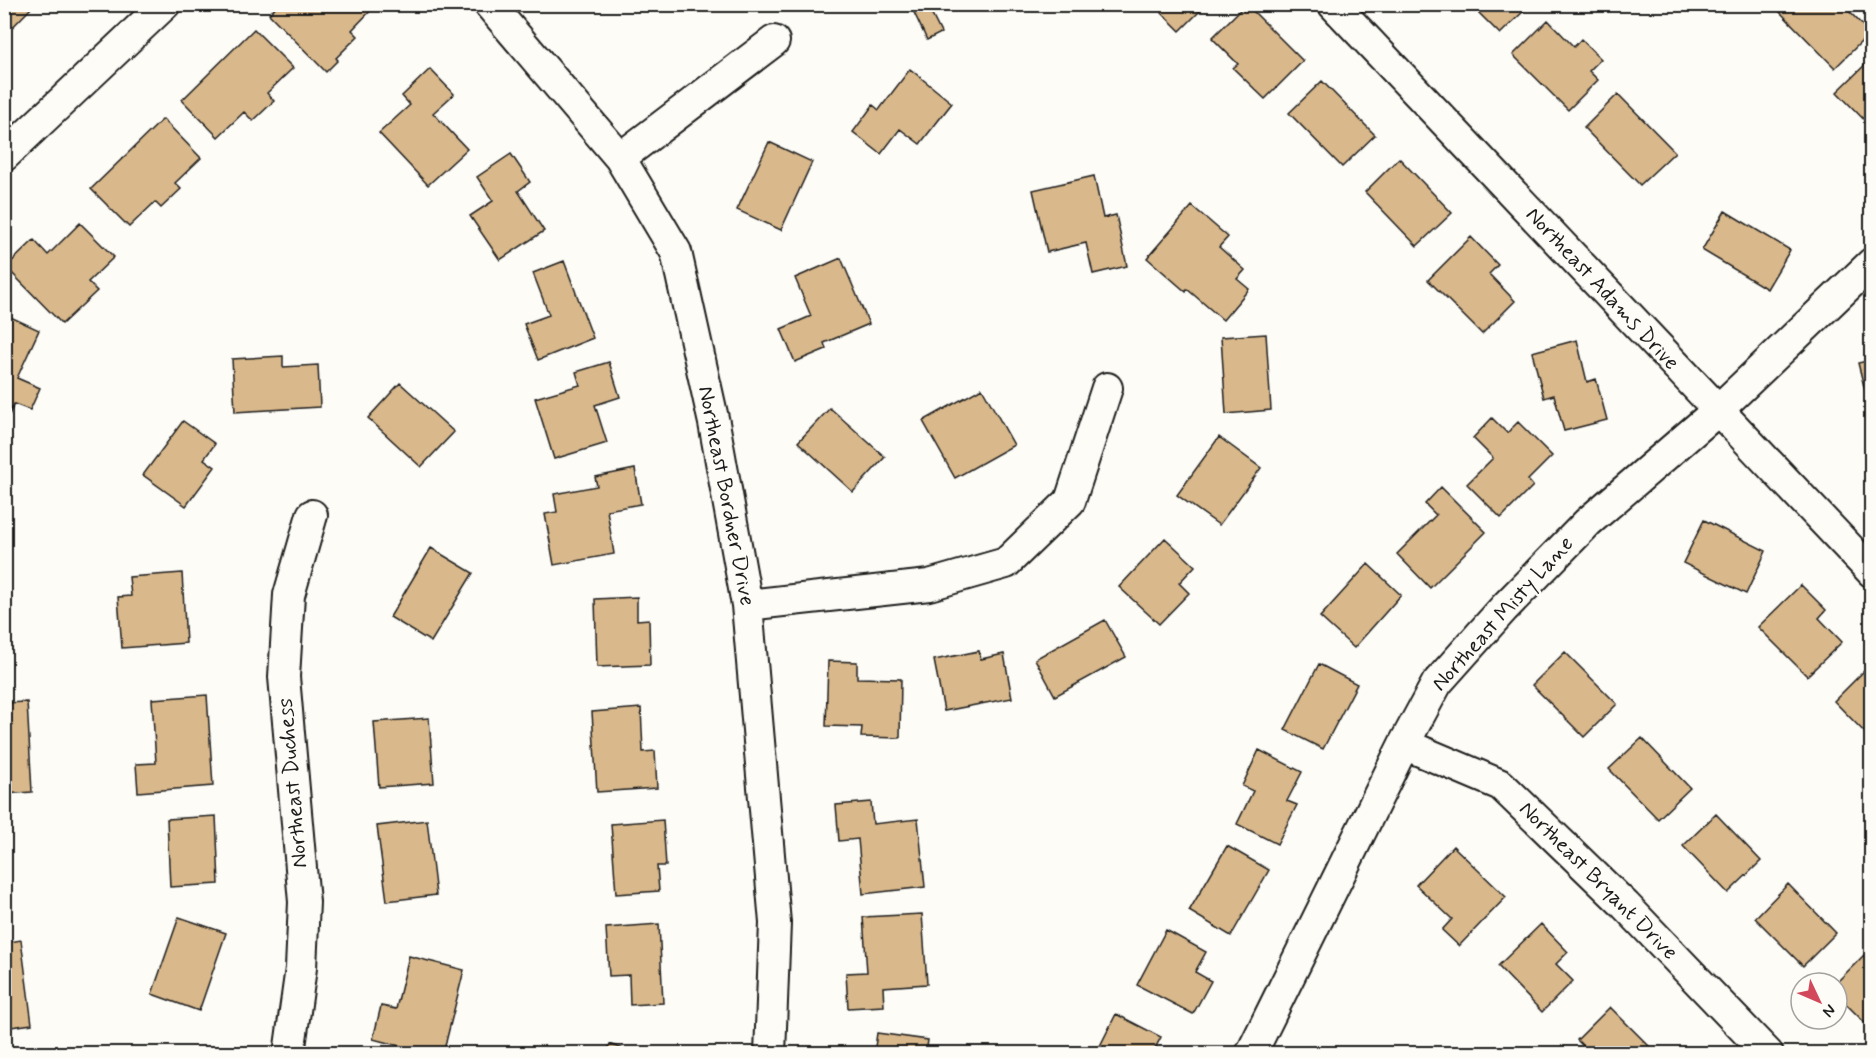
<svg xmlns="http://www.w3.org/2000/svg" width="1876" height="1058" font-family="Mynerve,sans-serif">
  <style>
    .building { fill: #d9b88b; stroke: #1c1c1c; stroke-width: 1.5 }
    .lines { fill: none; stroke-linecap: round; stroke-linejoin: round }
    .minor-casing { stroke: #1c1c1c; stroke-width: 34 }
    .minor { stroke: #fdfcf7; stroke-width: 30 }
    .labels { text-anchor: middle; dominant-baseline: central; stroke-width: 5; stroke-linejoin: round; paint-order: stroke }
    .street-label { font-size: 22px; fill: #1c1c1c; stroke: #fdfcf7 }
  </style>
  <rect width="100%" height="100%" fill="#fdfcf7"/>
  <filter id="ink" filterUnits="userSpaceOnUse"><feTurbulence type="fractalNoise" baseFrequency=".0167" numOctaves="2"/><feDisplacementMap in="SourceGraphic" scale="12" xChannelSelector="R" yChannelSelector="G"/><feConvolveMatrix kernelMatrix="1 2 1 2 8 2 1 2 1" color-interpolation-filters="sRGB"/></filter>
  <g filter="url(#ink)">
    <path class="building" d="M4 4H35L4 36Z
      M278 4H377L352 30 358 36 336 58 338 60 326 72 269 14Z
      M910 4H945L930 11 941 33 927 40Z
      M1169 4H1207L1180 31 1161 12Z
      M1246 4 1303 61 1265 99 1233 68 1238 64 1212 38Z
      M1480 4H1527L1529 6 1500 34 1478 12 1483 8Z
      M1780 4H1842L1870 33 1835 68 1776 8Z
      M1548 20 1574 47 1581 39 1601 59 1589 71 1598 80 1568 110 1513 55Z
      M254 29 293 68 267 93 274 101 253 121 244 112 218 137 182 100Z
      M1872 58V128L1837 92Z
      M430 69 454 94 433 113 467 149 428 185 379 133 410 105 402 96Z
      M910 69 952 103 920 144 900 129 881 154 853 132 873 105 879 110Z
      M1322 81 1375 135 1342 167 1289 113Z
      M1618 94 1675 152 1640 185 1584 128Z
      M163 119 201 158 175 183 181 189 161 208 155 202 129 227 91 189Z
      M769 142 812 162 781 230 737 210Z
      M511 154 530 182 518 191 544 231 500 260 470 216 493 201 477 177Z
      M1399 158 1452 213 1417 246 1365 192Z
      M1094 176 1103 218 1116 215 1127 266 1093 274 1086 243 1047 252 1033 190Z
      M1192 206 1228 237 1219 247 1245 270 1237 279 1249 289 1223 320 1187 289 1186 292 1147 258Z
      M1725 211 1790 250 1767 289 1702 250Z
      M80 223 114 257 88 282 97 291 62 324 6 267 34 240 48 255Z
      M1471 237 1498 265 1489 274 1515 301 1482 334 1428 280Z
      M841 258 869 324 824 343 826 349 795 362 781 329 811 316 795 278Z
      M564 261 593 338 538 360 524 324 549 315 533 273Z
      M4 314 39 330 17 378 40 388 30 410 14 404 4 426Z
      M1266 334 1271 410 1226 414 1221 337Z
      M1577 340 1587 382 1596 379 1607 420 1564 431 1554 395 1544 398 1532 352Z
      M283 356V367L318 365 320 407 235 412 232 359Z
      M1872 360V418L1858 363Z
      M609 362 620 397 595 405 607 443 554 459 535 398 580 385 576 372Z
      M400 383 454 432 421 467 368 418Z
      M982 388 1014 445 955 478 923 421Z
      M830 408 885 457 853 492 798 442Z
      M1492 418 1507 433 1518 422 1552 456 1528 480 1533 486 1501 518 1467 484 1493 458 1473 438Z
      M183 421 215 444 204 459 215 467 186 506 143 475Z
      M1219 437 1261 468 1219 525 1177 495Z
      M635 469 641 504 607 510 614 554 554 565 545 514 557 512 554 494 597 486 595 477Z
      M1441 487 1486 532 1430 588 1397 554 1436 515 1425 504Z
      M1704 520 1766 551 1746 594 1683 563Z
      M1165 538 1195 566 1179 583 1189 593 1159 624 1119 587Z
      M431 548 473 573 431 642 390 617Z
      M1368 564 1401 595 1354 648 1320 617Z
      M182 573 186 643 122 648 118 597 131 596 129 577Z
      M1801 585 1826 610 1819 618 1842 642 1807 676 1758 627Z
      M637 597V620L649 619 650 665 597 667 595 599Z
      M1105 620 1126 657 1055 696 1035 659Z
      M979 651 981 659 1004 654 1012 698 944 711 934 660Z
      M1565 652 1617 704 1584 737 1532 685Z
      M828 661 857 662V678L901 679 900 738 861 737 862 727 826 726Z
      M1319 664 1357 684 1323 749 1285 730Z
      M1869 666 1872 668V740L1834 701Z
      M207 695 213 786 138 792 136 764 156 763 152 699Z
      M27 702 32 792 4 794V703Z
      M641 708 643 752 655 751 657 788 597 792 592 712Z
      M429 718 434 783 379 787 374 722Z
      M1642 738 1690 788 1658 819 1609 769Z
      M1259 750 1302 772 1287 801 1297 805 1277 844 1237 824 1253 791 1242 786Z
      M871 802 873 824 918 819 925 887 863 894 858 839 839 841 836 805Z
      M1716 814 1761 861 1728 893 1683 846Z
      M216 816 219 884 170 887 167 819Z
      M427 820 436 895 387 901 377 826Z
      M663 820 666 866H657L659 891 616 894 611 824Z
      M1227 846 1269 870 1231 936 1189 911Z
      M1453 846 1506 897 1459 946 1442 930 1452 919 1416 885Z
      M4 860H7L9 907H4Z
      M1788 884 1836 933 1803 966 1755 918Z
      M922 914 927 984 883 987 884 1006 848 1008 846 973 867 972 863 917Z
      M179 917 226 933 199 1011 152 994Z
      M659 924 663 1003 630 1005 629 975 609 976 606 928Z
      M1541 924 1568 952 1556 964 1573 981 1542 1012 1498 966Z
      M1166 930 1206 952 1195 972 1211 981 1193 1014 1137 985Z
      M21 940 32 1024 4 1028V943Z
      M1864 955 1872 963V1030L1837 995 1836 983Z
      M409 956 464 970 443 1054H430L373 1039 381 1006 396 1009Z
      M1610 1007 1657 1054H1591L1577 1040Z
      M1116 1014 1161 1037 1152 1054H1096Z
      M877 1033 928 1040 926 1054H874Z
      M610 1044 636 1054H606Z
      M588 1048 602 1054H586Z"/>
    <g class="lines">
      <g class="minor-casing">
        <path id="minor" d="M489 4 620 158 676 252 714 423 747 605 775 923 770 1054
          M1333 4 1872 572
          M4 156 165 4
          M620 158 774 41
          M747 605 929 585 1006 563 1070 501 1107 388
          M1404 744 1501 785 1625 905 1768 1054
          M289 1054 301 968 304 902 284 677 289 595 312 515
          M1251 1054 1404 744 1437 683 1504 608 1588 522 1717 411 1872 263"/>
      </g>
      <use href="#minor" class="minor"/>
    </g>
  </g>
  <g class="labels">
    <g class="street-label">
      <text transform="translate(1602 289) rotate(47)">Northeast Adams Drive</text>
      <text transform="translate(726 496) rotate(79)">Northeast Bordner Drive</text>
      <text transform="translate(1503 614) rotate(-48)">Northeast Misty Lane</text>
      <text transform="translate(293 783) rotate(-95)">Northeast Duchess</text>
      <text transform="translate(1598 881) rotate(45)">Northeast Bryant Drive</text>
    </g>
  </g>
  <rect width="1876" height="1058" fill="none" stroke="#fdfcf7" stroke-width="24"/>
  <rect x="12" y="12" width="1852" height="1034" fill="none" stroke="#1c1c1c" stroke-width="2" filter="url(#ink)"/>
  <g transform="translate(1819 1001) rotate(134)"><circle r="28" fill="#fdfcf7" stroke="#a3a29f" stroke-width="1.5"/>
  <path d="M0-4.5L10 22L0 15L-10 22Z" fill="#d1495b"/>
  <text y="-9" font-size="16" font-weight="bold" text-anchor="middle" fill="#1c1c1c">N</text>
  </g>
</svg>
